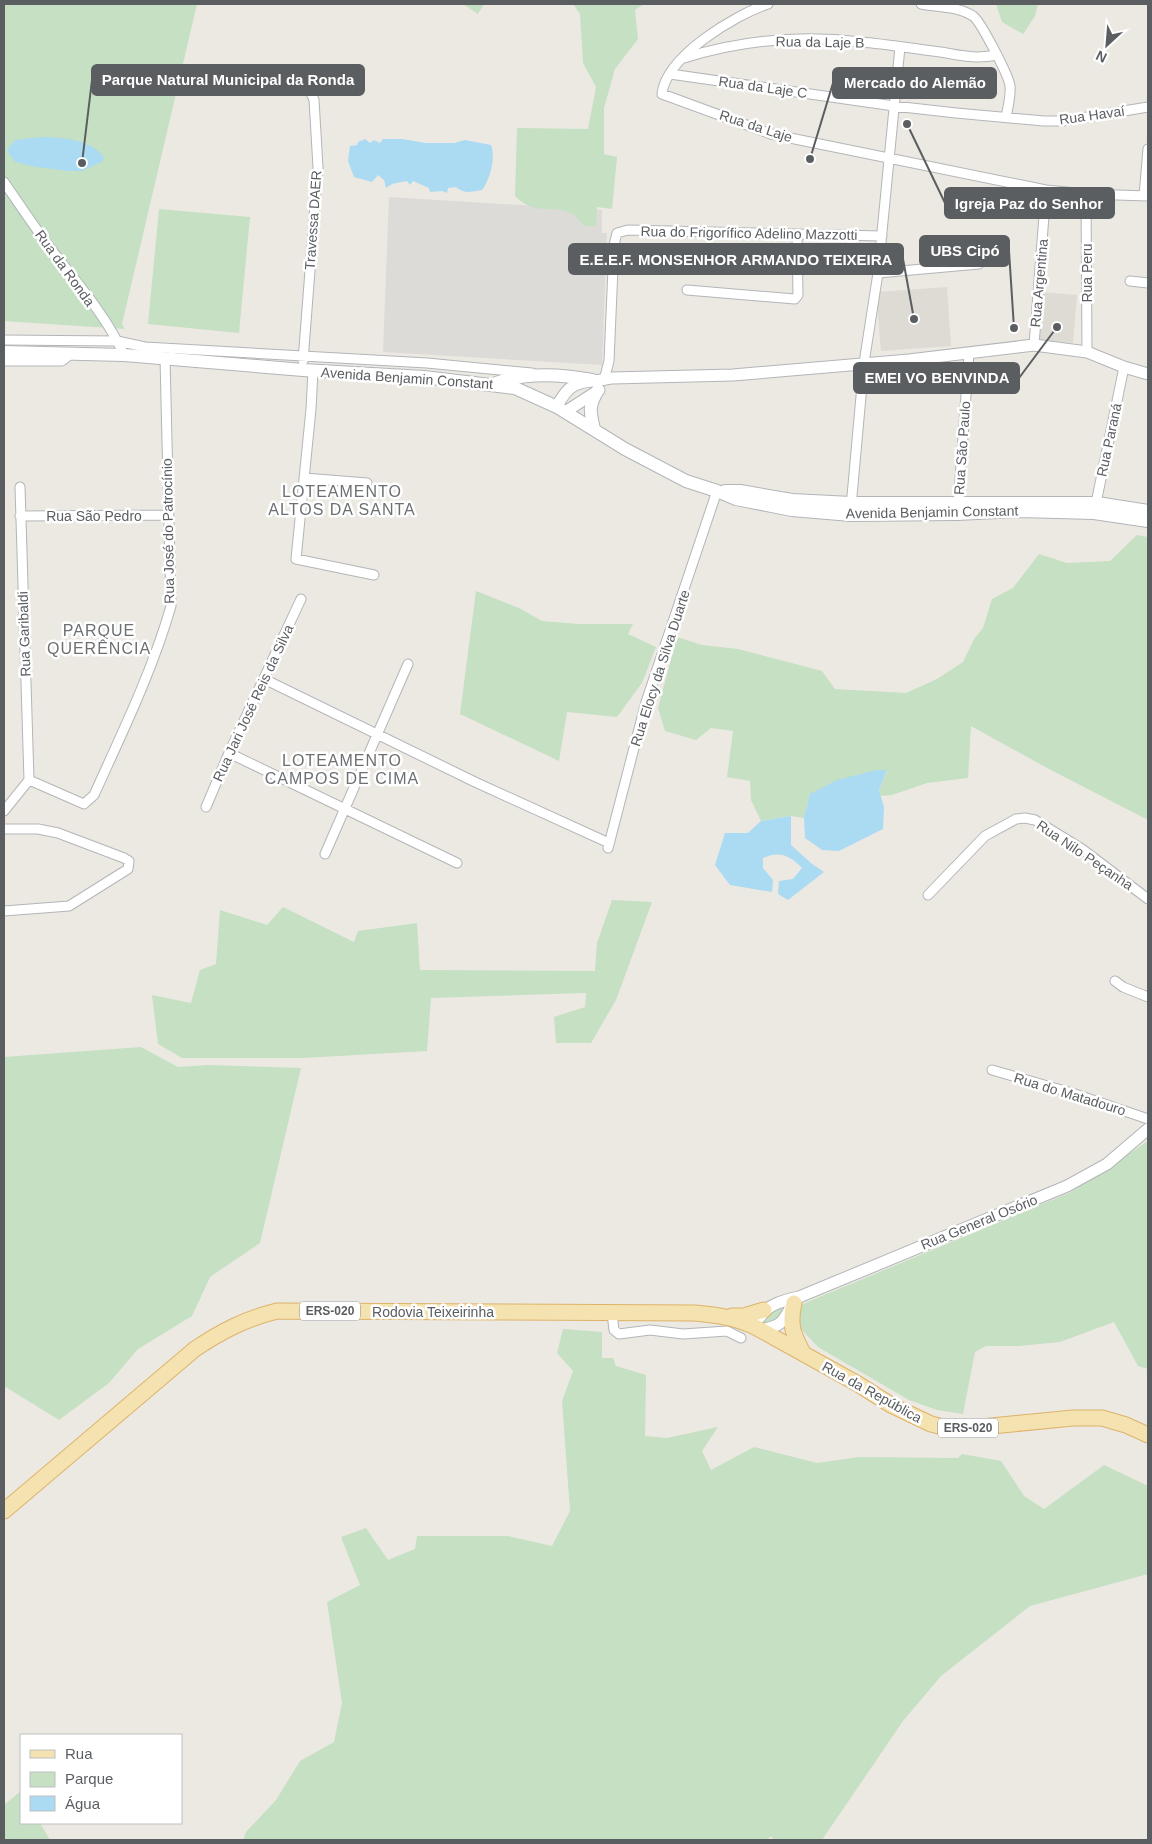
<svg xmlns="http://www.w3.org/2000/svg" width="1152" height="1844" font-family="Helvetica,sans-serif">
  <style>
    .industrial { fill: #dddbd7 }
    .education { fill: #dedad4 }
    .green { fill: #c5e0c2 }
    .water { fill: #abdaf3 }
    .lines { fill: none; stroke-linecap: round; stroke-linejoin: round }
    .minor-casing { stroke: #b3b5b8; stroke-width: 11 }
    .tertiary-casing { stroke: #b3b5b8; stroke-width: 13 }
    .secondary-casing { stroke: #b2b5b8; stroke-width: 14 }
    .primary-casing { stroke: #deb369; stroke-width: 17 }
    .minor { stroke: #fff; stroke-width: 9 }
    .tertiary { stroke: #fff; stroke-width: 11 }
    .secondary { stroke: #fff; stroke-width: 12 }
    .primary { stroke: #f4e2b0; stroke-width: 15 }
    .labels { text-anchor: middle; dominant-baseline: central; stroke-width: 5; stroke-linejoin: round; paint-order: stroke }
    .shield { fill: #fff; stroke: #8c8e90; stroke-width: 1 }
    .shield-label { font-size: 12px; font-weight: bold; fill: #5b5e61 }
    .street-label { font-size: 14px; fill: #5b5e61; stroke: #fff }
    .quarter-label { font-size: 16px; letter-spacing: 1px; fill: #6c7073; stroke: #fff }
    .leader { fill: none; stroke: #5b5e61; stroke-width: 2 }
    .callout-dot { fill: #5b5e61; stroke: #fff; stroke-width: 2 }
    .callout { fill: #5b5e61; stroke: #5b5e61; stroke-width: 2 }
    .callout-label { font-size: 15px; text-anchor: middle; font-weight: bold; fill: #fff }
  </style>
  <rect width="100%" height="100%" fill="#ece9e3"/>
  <path class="industrial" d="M389 197 602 210V233H607L602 365 383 352Z"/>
  <path class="education" d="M947 287 951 346 881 351 876 292Z
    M1042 292 1077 295 1073 343 1038 340Z"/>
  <path class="green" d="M4 4H197L122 324 125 329 4 321Z
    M463 4H484L478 14Z
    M573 4H644L635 10 638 39 615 69 604 108V154L617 157 612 209 597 207 596 226H584C580 222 575 214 569 212 547 205 536 216 515 196L517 128 588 129 596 87 583 63 580 14Z
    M996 4H1038L1035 16 1023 34 1002 22Z
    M159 209 250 217 239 333 148 324Z
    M1137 535 1148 537V820L1049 769 971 726 968 778 927 783 892 795 881 796 879 790 887 771 877 770 810 794 804 818 791 816 761 821 751 800 750 781 727 777 733 731 711 728 696 740 665 731 658 708 677 637 702 645 738 649 822 671 835 689 906 693 937 679 963 662 974 639 983 628 992 599 1013 588 1039 554 1067 563 1110 561Z
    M476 591 521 609 542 621 579 624H633L628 634 656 647 642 683 617 717 567 712 559 761 460 714Z
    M612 900 652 902 616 1000 591 1043H556L554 1017 585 1007 586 993 431 998 427 1051 303 1058H182L158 1044 152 995 191 1003 200 970 216 964 220 910 267 925 283 907 354 942 358 931 417 923 420 970 595 971 597 943Z
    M141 1047 178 1067 208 1065 301 1068 260 1243 210 1277 192 1316 138 1349 109 1383 59 1420 4 1386V1057Z
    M1148 1141V1369L1138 1366 1114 1322 1060 1342 1019 1346H986L975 1352 963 1414 937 1410 909 1400 818 1347 799 1327 798 1306 1071 1192Z
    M787 1304 780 1318 764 1323 763 1321 769 1314Z
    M563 1329 602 1332V1358H613L616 1366 646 1375 645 1436 667 1438 718 1427 702 1451 711 1470 754 1447 817 1463 859 1457 958 1458 962 1454 1001 1461 1024 1496 1044 1509 1104 1465 1148 1486V1574L1030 1606 941 1676 903 1721 822 1840H775L770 1836 768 1840H243L246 1832 276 1800 300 1761 334 1742 342 1703 327 1602 360 1585 341 1537 366 1528 388 1560 415 1549 417 1536H508L552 1546 570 1511 562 1401 573 1371 557 1353Z
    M21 1791V1823H40L50 1840H4V1805Z"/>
  <path class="water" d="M41 137C61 137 94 140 104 158L102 162 82 171H69L36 167 15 162 7 150 15 140Z
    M365 139 370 143 374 140 380 143 383 139H402L426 143H454L465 140 491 145C496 158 490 179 482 190 472 191 465 195 456 187L448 188 447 193 442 191 430 192 429 188 413 181 410 185 407 181 392 184 386 188 384 180 378 175 372 182 354 177 348 161 350 146 357 145 358 142Z
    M877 770H887L879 790 884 807 883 829 839 851 822 850 805 838 804 818 810 794 837 780Z
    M791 816V845L812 864 824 872 788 900 778 894 779 881 793 879 802 868C789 855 780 851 763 858V868L773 880 772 892 730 885 715 865 725 833H748L761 821Z"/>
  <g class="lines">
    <g class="minor-casing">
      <path id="minor" d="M768 4C735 15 666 56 662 94L771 134 795 139 1046 190 1086 194 1148 196
        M921 4C937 7 958 6 973 16 981 22 1009 76 1010 86 1011 96 1008 107 1006 117
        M684 58C741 40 802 35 861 42 885 44 909 48 933 51 957 54 972 60 997 55
        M302 72 314 100 318 167 303 361
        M670 74 894 106 956 113 1044 121H1063L1148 107
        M4 182C19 204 34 226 50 248 76 281 107 317 124 355
        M1086 194 1087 352
        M1144 196 1148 149
        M878 273 979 264
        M1130 281 1148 283
        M687 290 795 299 798 295 797 235
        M4 340 117 341 145 347 427 363 532 373
        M1034 345 1046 190
        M4 361H62L71 354
        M313 371 311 409 296 559 374 575
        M604 380 609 361 614 245 617 233 628 230 882 236
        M304 478 367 483
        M20 487 29 780
        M851 507 864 363 878 273 900 47
        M958 507 969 353
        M1095 508 1124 367
        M20 516 168 515
        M264 679 475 782 609 843
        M229 753 457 863
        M29 780 84 804 94 795C122 733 152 672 171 606L165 358
        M206 807 229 753 301 599
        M4 811 29 780
        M4 829H38L58 833 124 858 129 861 128 869 69 906 4 911
        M608 848 646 702 717 491
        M325 854 408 664
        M928 895 985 836 1016 819 1025 818 1035 820 1082 849 1148 899
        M1115 981 1123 987 1148 997
        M992 1070 1072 1093 1148 1119
        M612 1313 614 1330 619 1334 650 1330 683 1334 727 1331 741 1338"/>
    </g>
    <g class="tertiary-casing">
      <path id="tertiary" d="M557 407C571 376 585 384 612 378L733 375 909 360 1034 345 1087 352 1124 367 1148 374
        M565 412 599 390
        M760 1317C768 1304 785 1300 799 1297L1067 1186 1107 1164 1148 1129
        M761 1330C780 1326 782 1324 791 1307"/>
    </g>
    <g class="secondary-casing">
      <path id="secondary" d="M4 352 124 355 303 370 424 377 515 388 557 407 625 449 686 481 717 491 736 499 792 510 851 515 957 514 1020 511 1094 513 1148 521
        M496 383C527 372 560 374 592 380
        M594 429C590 411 588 407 598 390
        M725 491H740L792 500 851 503H1097L1148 511"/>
    </g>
    <g class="primary-casing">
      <path id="primary" d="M794 1303C789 1325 793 1334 803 1353
        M732 1316H744L764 1310
        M4 1511 195 1349C222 1331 245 1319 277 1311L695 1313C718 1315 737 1318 757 1328L858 1384 891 1405 931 1424 947 1428H971L1073 1418H1102L1126 1425 1148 1435"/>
    </g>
    <use href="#minor" class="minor"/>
    <use href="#tertiary" class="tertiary"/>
    <use href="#secondary" class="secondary"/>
    <use href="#primary" class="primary"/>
  </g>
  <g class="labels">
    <g class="shield">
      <rect x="300" y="1301.5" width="60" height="19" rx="4"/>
      <rect x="938" y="1418.5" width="60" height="19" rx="4"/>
    </g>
    <g class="shield-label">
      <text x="330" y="1311">ERS-020</text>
      <text x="968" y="1428">ERS-020</text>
    </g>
    <g class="street-label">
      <text transform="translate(820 42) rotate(1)">Rua da Laje B</text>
      <text transform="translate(763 87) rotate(8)">Rua da Laje C</text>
      <text transform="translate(1092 115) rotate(-8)">Rua Havaí</text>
      <text transform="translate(756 126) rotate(18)">Rua da Laje</text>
      <text transform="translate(313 220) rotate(-86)">Travessa DAER</text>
      <text transform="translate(749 233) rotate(1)">Rua do Frigorífico Adelino Mazzotti</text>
      <text transform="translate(65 268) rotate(54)">Rua da Ronda</text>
      <text transform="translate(1087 273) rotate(-90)">Rua Peru</text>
      <text transform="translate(1039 283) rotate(-85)">Rua Argentina</text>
      <text transform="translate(407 378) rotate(4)">Avenida Benjamin Constant</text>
      <text transform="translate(1109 440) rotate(-78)">Rua Paraná</text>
      <text transform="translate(962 448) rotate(-86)">Rua São Paulo</text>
      <text transform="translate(932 512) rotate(-1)">Avenida Benjamin Constant</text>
      <text x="94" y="516">Rua São Pedro</text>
      <text transform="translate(168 531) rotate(-91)">Rua José do Patrocínio</text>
      <text transform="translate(24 634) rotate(-92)">Rua Garibaldi</text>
      <text transform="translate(660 668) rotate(-72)">Rua Elocy da Silva Duarte</text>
      <text transform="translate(253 703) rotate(-65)">Rua Jari José Reis da Silva</text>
      <text transform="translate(1085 855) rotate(34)">Rua Nilo Peçanha</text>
      <text transform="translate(1070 1094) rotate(17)">Rua do Matadouro</text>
      <text transform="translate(979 1222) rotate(-22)">Rua General Osório</text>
      <text x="433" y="1312">Rodovia Teixeirinha</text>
      <text transform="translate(872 1392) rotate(29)">Rua da República</text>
    </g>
    <g class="quarter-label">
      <text x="342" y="491">LOTEAMENTO<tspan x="342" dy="18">ALTOS DA SANTA</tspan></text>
      <text x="99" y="630">PARQUE<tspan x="99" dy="18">QUERÊNCIA</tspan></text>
      <text x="342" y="760">LOTEAMENTO<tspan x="342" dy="18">CAMPOS DE CIMA</tspan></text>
    </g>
  </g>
  <path class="leader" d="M82 163L92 80M810 159L833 83M907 124L945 203M1014 328L1009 251M914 319L903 259M1057 327L1019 378"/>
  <g class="callout-dot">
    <circle cx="82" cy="163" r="5"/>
    <circle cx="810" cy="159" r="5"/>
    <circle cx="907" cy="124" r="5"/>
    <circle cx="1014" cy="328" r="5"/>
    <circle cx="914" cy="319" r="5"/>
    <circle cx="1057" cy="327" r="5"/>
  </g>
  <g class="callout">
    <rect x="92" y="65" width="272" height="30" rx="5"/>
    <rect x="833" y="68" width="163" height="30" rx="5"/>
    <rect x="945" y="188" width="169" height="30" rx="5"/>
    <rect x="920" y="236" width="89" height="30" rx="5"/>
    <rect x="569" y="244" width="334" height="30" rx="5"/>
    <rect x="854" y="363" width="165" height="30" rx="5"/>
  </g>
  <g class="callout-label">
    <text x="228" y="85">Parque Natural Municipal da Ronda</text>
    <text x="915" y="88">Mercado do Alemão</text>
    <text x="1029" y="209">Igreja Paz do Senhor</text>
    <text x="965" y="256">UBS Cipó</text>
    <text x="736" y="265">E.E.E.F. MONSENHOR ARMANDO TEIXEIRA</text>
    <text x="937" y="383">EMEI VO BENVINDA</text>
  </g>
  <rect width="1152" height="1844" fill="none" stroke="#5b5e61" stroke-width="10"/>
  <rect x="20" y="1734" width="162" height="90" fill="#ffffff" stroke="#bdbfc0"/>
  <rect x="30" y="1750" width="25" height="8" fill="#f4e2b0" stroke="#bdbfc0"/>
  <text x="65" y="1759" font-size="15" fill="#5b5e61">Rua</text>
  <rect x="30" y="1772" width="25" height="15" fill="#c5e0c2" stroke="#bdbfc0"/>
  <text x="65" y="1784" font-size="15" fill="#5b5e61">Parque</text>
  <rect x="30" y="1796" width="25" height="15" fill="#abdaf3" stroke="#bdbfc0"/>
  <text x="65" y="1809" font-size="15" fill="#5b5e61">Água</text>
  <g transform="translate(1107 45) rotate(206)" stroke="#ffffff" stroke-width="4" paint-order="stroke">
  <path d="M0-4L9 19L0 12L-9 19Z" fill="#5b5e61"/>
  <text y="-8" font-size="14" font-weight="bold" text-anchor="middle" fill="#5b5e61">N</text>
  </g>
</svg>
